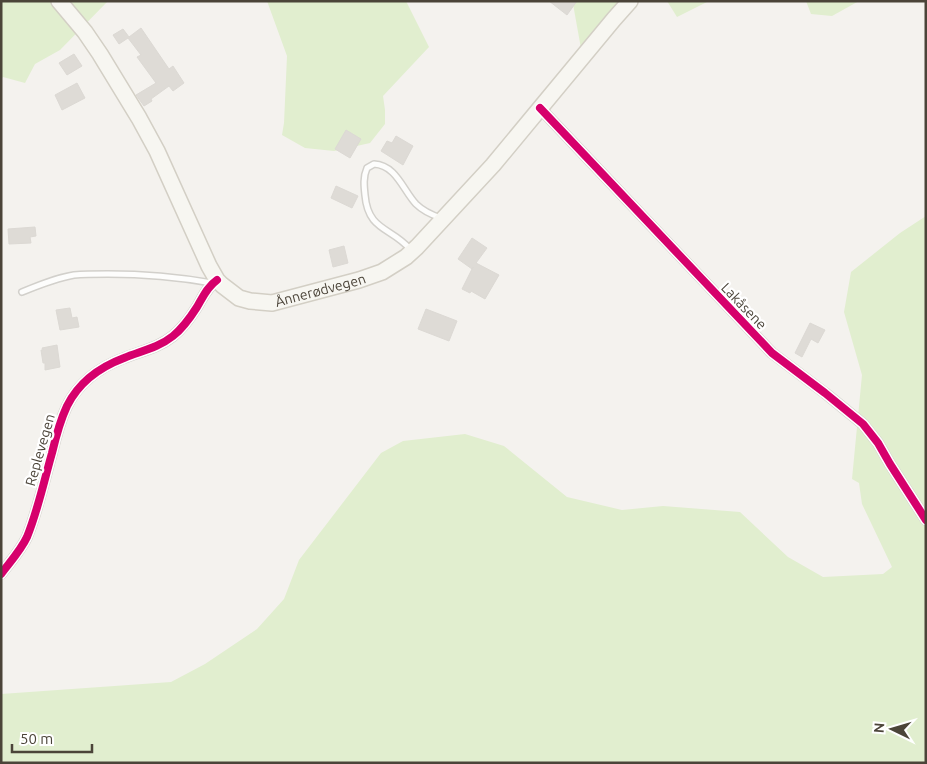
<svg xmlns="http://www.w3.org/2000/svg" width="927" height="764" font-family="Ubuntu,sans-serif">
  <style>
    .green { fill: #e1eecf }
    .building { fill: #dedbd6; stroke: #dcd9d4 }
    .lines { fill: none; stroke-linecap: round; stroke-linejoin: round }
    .service-casing { stroke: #d2d0cb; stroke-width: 8 }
    .minor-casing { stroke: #d2d0cb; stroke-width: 12 }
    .secondary-casing { stroke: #d3cfc5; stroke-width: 18 }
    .service { stroke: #fdfdfc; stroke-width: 5 }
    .minor { stroke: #fdfdfc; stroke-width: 10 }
    .secondary { stroke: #f7f6f1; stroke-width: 15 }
    .cycleway-casing { stroke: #fff; stroke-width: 11 }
    .cycleway { stroke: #d6006c; stroke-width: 8 }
    .labels { text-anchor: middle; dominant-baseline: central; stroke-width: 4.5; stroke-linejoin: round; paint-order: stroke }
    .street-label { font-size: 14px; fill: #4b4439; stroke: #fff }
  </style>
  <rect width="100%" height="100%" fill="#f4f2ee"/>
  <path class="green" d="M1 1H108L60 50 35 64 25 83 3 77 1 79Z
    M267 1H406L429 47 383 96 385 110V124L370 143 334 151 305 148 282 135 284 123 287 56Z
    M573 1H634L582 54 573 4Z
    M667 1H709L677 17Z
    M806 1H859L832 16 811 14Z
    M926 216V763H1V694L171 682 205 664 257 629 284 599 299 560 381 453 403 441 465 434 504 446 567 497 622 510 663 506 740 512 788 557 823 577 883 574 892 567 862 504 859 483 852 479 862 375 844 312 851 272 900 233Z"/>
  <path class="building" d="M549 1H577L567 15Z
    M141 28 169 69 173 66 184 83 173 91 169 86 151 99 152 101 144 106 136 95 156 83 137 57 141 55 128 38 119 44 113 35 123 29 129 37Z
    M74 54 82 66 67 75 59 63Z
    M77 83 85 98 62 110 55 95Z
    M346 130 361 139 350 158 335 149Z
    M396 136 413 146 403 165 381 151 387 141 392 143Z
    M336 186 358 196 352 208 331 198Z
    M35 227 36 236 30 237 31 243 9 244 8 229Z
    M472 238 487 248 476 263 499 275 485 299 471 291 470 293 462 289 473 267 472 269 458 259Z
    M344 246 348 263 333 267 329 250Z
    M70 308 72 318 77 317 79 327 60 330 56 310Z
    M426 309 457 321 449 341 418 329Z
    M810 323 825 330 818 343 811 339 802 357 795 353Z
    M57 345 60 367 45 370V363H43L41 350H43L42 348Z"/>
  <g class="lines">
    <g class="service-casing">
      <path id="service" d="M410 249C391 227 368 231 365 195 364 186 363 177 367 168L374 164C396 165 403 190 416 204 423 211 432 215 441 218
        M22 292C39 285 56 278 74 275 85 274 97 274 108 274 143 274 178 277 212 283"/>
    </g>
    <g class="minor-casing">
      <path id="minor" d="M540 108 772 353 825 393 863 424 878 443 890 464 926 520
        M1 574C10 562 21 550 27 537 38 510 44 481 52 453 56 436 60 421 67 406 79 382 100 367 124 358 141 351 158 348 173 336 183 328 190 318 197 307 203 297 207 287 217 280"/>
    </g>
    <g class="secondary-casing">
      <g id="secondary">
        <path id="s1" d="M59 1 85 32 100 54 139 118 157 151 209 266 217 280 222 285 239 298 250 301 272 303 359 280 382 272 406 257 417 247 493 165 614 19 630 1"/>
      </g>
    </g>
    <use href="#service" class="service"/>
    <use href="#minor" class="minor"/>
    <use href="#secondary" class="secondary"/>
    <g class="cycleway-casing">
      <path id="cycleway" d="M540 108 772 353 825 393 863 424 878 443 890 464 926 520
        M1 574C10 562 21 550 27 537 38 510 44 481 52 453 56 436 60 421 67 406 79 382 100 367 124 358 141 351 158 348 173 336 183 328 190 318 197 307 203 297 207 287 217 280"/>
    </g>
    <use href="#cycleway" class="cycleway"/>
  </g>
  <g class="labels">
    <g class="street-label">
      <text stroke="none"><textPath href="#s1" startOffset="434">Ånnerødvegen</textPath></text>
      <text transform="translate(744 306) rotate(46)">Lakåsene</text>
      <text transform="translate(40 450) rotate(-74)">Replevegen</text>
    </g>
  </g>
  <rect width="927" height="764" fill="none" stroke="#4b4439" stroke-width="5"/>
  <g transform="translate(892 729) rotate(275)" stroke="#ffffff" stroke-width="4" paint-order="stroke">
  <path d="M0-4L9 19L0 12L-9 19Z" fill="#4b4439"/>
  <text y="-8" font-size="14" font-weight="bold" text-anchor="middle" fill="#4b4439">N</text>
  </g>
  <path d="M12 744v8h80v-8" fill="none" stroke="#4b4439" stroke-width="2.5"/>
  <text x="20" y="744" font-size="15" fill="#4b4439" stroke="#ffffff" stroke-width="4" paint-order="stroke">50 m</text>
</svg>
